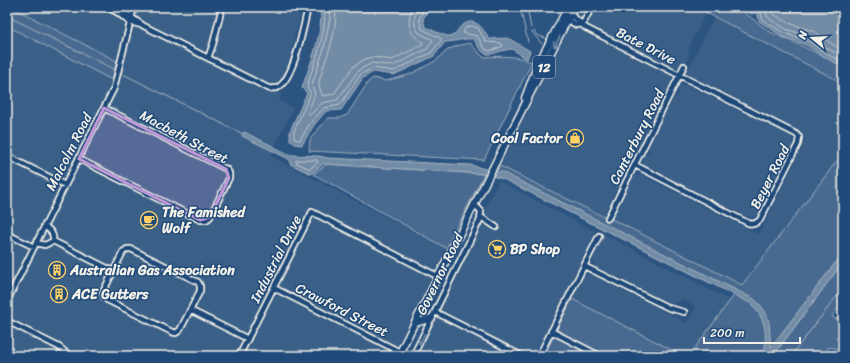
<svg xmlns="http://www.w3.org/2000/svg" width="850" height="363" font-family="Sriracha,sans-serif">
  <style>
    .built { fill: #3b6088 }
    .green { fill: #496b90; stroke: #9eaebc }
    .water { fill: #738ca6; stroke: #a7b4c0 }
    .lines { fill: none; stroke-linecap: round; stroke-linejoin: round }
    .shore { stroke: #c0c9ce; stroke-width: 1 }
    .stream { stroke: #a7b4c0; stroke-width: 1 }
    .minor-casing { stroke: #f4f1e8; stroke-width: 8 }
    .major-casing { stroke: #f4f1e8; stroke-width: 9 }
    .minor { stroke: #1f4a7a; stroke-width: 4.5 }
    .major { stroke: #1f4a7a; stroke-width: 6 }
    .oneway { stroke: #748da6 }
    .marked { fill: #be98d6; fill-opacity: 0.2; stroke: #be98d6; stroke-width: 3; stroke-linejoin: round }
    .labels { text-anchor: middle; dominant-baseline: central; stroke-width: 3; stroke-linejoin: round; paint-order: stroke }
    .shield { fill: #1f4a7a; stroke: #b4bfc7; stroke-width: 1 }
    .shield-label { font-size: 13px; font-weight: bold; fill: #f4f1e8 }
    .street-label { font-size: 14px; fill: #f4f1e8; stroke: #1f4a7a }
    .poi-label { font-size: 14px; font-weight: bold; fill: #f4f1e8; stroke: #1f4a7a; text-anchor: start }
  </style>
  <rect width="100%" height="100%" fill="#2c5481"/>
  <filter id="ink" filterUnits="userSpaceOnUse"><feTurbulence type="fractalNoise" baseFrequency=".025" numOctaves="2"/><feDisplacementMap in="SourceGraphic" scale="8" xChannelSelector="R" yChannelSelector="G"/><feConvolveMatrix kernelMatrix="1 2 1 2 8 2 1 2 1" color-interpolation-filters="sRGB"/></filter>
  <g filter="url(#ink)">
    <path class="built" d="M7 7H302L279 100 293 108 270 156 446 248 392 356H7Z
      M580 7H690L705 15 690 44 687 63 678 68H675L671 75 672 79 603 216 500 166Z
      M714 17 843 83V153L742 285 612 220 634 176 641 175 758 234 762 229 805 141 802 132 686 73Z
      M686 85 791 136 793 144 756 216 750 218 645 166 642 159 645 154H648L649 151 648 148 675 95 677 96 679 93 678 90 679 86Z
      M499 181 595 232 565 294 533 356H411L481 225 484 224 487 216 485 209Z
      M604 234 731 301 689 356H684L572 299 584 276 590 274 687 323 696 307 684 300 669 304 595 266 592 259Z"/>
    <path class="green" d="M7 7H11L117 61 112 80 7 26Z
      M695 7H737L770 32 802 46 838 64H843V83Z
      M470 43 483 57C501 56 516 55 532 62L484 160 309 151 310 139 328 118H339L347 115 368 82 373 78 386 81 411 74 435 61 449 49 460 45Z
      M843 153V253L765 356H689L737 291 496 172 500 166 602 216 604 215 742 285Z
      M327 164 484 174 446 248 313 174Z
      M843 262V302L832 316 835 319 843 317V331L836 337 841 343 839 349 828 347 829 356H773Z
      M572 299 684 356H544Z"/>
    <path class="water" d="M320 7H430L423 19 425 27C431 29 443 36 449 36 457 36 457 28 463 25 475 16 484 29 489 39L508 38 530 51 527 59 512 49C491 51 486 64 474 39 464 38 455 42 445 42L434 56 394 75 373 72 363 78 341 110 326 111 314 125 302 145 295 144 290 140V131L307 93 302 88C310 64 324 32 320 7Z
      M739 7H843V64H838L828 59 806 45 783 37 759 21 758 15 755 13 751 14Z
      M244 132 291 155 319 156 328 158 471 165 496 172H502L754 299C773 316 768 324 771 347L843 253V262L773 356H764C767 335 767 319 750 303L503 179 484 174 323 164 311 174 290 164 291 162 287 158 242 136Z"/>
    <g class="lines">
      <path class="shore" d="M324 7C328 32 314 63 307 86L310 92V95L294 131V138L297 140H300L311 122 324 108 340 105 361 74 373 68 394 71 431 53 442 39 422 29 419 19 425 7
        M329 7 330 18 324 48 312 85 315 94 308 112 310 115 322 103 337 100 359 70 372 63 393 66 427 49 433 40 419 33C412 24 414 16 419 7
        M335 7C339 33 325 57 319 82 319 86 321 94 323 96L334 94 353 67 365 59 373 57 392 60 422 45 423 42C408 35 406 20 413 7
        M747 7C751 10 755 9 760 11L763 20 784 33 808 41 830 56 839 60H843
        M762 7 766 11 767 16 771 20 786 29 810 37 832 51 843 55
        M770 7 773 14 789 23 813 31 835 46 843 49
        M472 26 478 28 486 42 501 43 503 46 490 51 485 49 477 36 463 33 465 28Z
        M298 160H317L318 162 310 169 297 163 296 161Z"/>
      <path class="stream" d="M520 7 528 42
        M527 7 531 28
        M7 16 114 69
        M534 31 537 35 545 38
        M532 32 542 44
        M123 74 243 134
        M791 356 843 288"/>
      <g class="minor-casing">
        <path id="minor" d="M106 7 117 12 128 15 144 26 270 89C272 88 275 88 277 88 294 80 304 25 308 7
          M118 13 130 22 141 25
          M567 15C576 16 579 23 586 28L796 134 799 137 798 144 760 220 754 224 748 223 635 165
          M567 19 576 25 581 24
          M582 25 592 7
          M208 58 213 44 222 7
          M7 156 65 185
          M79 159 200 220H206L210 217 229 178V173L226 169 104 108
          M481 217 496 227
          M608 218 684 66
          M44 226C51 230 54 234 53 241
          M7 234 34 247
          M53 241 113 271
          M36 243 45 245 53 241
          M127 249H131L198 282 200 286V291L180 330 176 333 172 332 107 300 104 297 103 292 123 252Z
          M584 266 669 308 684 312
          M274 288 400 352
          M7 301 114 88 134 7
          M190 310 248 339
          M435 312 522 356
          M7 321 59 347 70 356
          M551 331 600 356
          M239 356 312 212 439 277
          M413 356 480 220 481 211 474 204
          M539 356 599 236"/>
      </g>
      <g class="major-casing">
        <path id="major" d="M525 98 537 66 568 7
          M415 323 432 318
          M398 356 574 7"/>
      </g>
      <use href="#minor" class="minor"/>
      <use href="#major" class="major"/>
    </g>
    <defs><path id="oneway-shaft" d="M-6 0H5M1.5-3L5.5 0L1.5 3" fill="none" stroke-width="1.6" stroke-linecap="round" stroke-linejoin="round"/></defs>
    <g class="oneway">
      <use href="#oneway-shaft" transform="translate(557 42) rotate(117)"/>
      <use href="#oneway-shaft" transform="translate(422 339) rotate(117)"/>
    </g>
  </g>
  <path class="marked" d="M104 108 226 169 229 178 210 217 200 220 79 159Z"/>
  <defs>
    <g id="shop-ring" transform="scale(0.9)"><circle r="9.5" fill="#1f4a7a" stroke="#ffd166" stroke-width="1.5"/><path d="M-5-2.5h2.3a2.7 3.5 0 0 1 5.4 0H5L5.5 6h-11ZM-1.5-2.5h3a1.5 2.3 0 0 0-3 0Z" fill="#ffd166"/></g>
    <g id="cafe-ring" transform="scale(0.9)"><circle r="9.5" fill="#1f4a7a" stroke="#ffd166" stroke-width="1.5"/><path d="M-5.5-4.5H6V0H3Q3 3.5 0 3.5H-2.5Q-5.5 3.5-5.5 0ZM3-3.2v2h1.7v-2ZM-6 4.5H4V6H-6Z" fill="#ffd166"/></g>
    <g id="supermarket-ring" transform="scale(0.9)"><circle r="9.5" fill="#1f4a7a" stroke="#ffd166" stroke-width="1.5"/><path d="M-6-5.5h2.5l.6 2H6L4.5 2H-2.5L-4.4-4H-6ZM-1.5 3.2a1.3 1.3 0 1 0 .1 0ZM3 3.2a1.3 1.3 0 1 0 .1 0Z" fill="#ffd166"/></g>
    <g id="building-ring" transform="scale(0.9)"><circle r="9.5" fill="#1f4a7a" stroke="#ffd166" stroke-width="1.5"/><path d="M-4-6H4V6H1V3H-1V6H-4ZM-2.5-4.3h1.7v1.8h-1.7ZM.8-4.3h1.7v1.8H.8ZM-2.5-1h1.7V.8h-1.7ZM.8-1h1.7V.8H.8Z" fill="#ffd166"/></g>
  </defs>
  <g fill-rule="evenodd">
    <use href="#shop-ring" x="575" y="138"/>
    <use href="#cafe-ring" x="149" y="220"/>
    <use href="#supermarket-ring" x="497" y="249"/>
    <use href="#building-ring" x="57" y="270"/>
    <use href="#building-ring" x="59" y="294"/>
  </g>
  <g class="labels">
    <rect class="shield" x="533" y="56" width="22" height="22" rx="3"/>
    <g class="shield-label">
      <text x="544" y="67">12</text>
    </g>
    <g class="street-label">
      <text transform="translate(646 46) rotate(27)">Bate Drive</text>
      <text transform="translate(184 137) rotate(28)">Macbeth Street</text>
      <text transform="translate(637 137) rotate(-63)">Canterbury Road</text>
      <text transform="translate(69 152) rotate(-63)">Malcolm Road</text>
      <text transform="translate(770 177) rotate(-63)">Beyer Road</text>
      <text transform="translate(276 259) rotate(-63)">Industrial Drive</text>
      <text transform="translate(440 274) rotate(-64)">Governor Road</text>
      <text transform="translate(342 310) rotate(27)">Crawford Street</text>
    </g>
    <g class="poi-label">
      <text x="562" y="138" text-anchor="end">Cool Factor</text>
      <text x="162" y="212">The Famished<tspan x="162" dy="16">Wolf</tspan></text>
      <text x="510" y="249">BP Shop</text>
      <text x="70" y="270">Australian Gas Association</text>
      <text x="72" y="294">ACE Gutters</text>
    </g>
  </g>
  <rect width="850" height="363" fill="none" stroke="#1f4a7a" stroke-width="24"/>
  <rect x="12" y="12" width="826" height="339" fill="none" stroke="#f4f1e8" stroke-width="1.5" filter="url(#ink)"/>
  <g transform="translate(812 38) rotate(288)" stroke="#1f4a7a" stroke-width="3" paint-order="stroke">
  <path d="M0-3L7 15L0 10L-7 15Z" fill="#f4f1e8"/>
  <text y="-6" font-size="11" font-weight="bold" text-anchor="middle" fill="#f4f1e8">N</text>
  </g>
  <path d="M704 337v6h96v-6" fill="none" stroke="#f4f1e8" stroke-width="2"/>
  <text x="710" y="337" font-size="12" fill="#f4f1e8" stroke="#1f4a7a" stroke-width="3" paint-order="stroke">200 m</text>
</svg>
